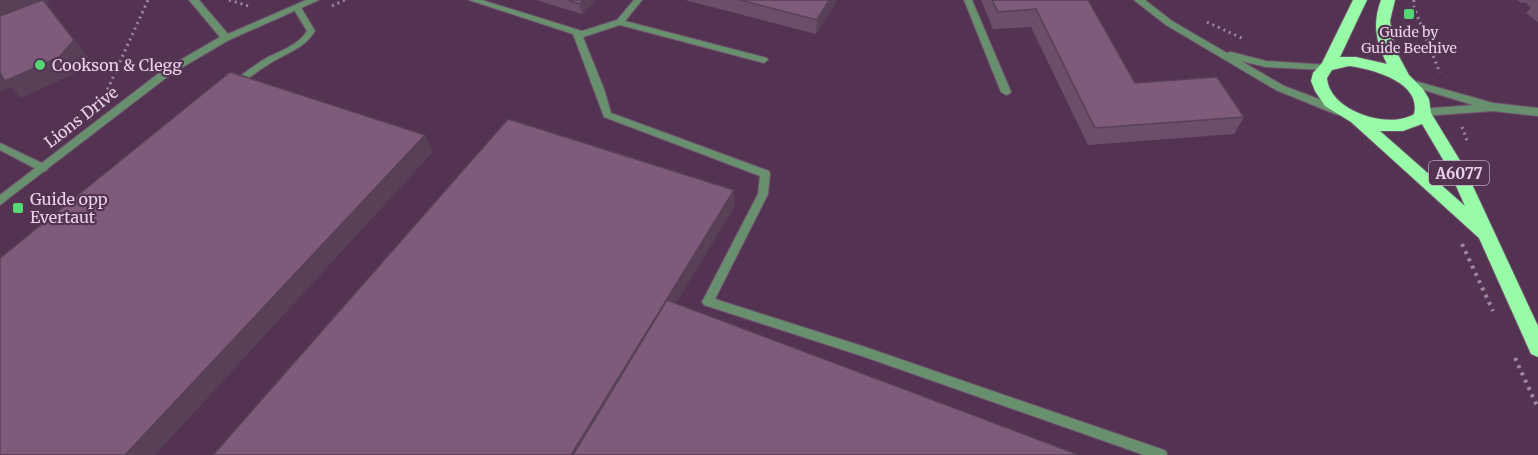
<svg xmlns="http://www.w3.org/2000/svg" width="1538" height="455" font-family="Merriweather,serif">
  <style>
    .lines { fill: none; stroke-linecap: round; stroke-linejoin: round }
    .lane-casing { stroke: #6f506d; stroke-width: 2 }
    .street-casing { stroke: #6f506d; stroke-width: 2 }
    .highway-casing { stroke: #6f506d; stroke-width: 2 }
    .path-far1 { stroke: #a1879f; stroke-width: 3; stroke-dasharray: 2 4; stroke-linecap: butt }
    .path { stroke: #a1879f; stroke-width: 4; stroke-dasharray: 3 5; stroke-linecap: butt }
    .lane { fill: #688f6e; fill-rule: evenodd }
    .street { fill: #688f6e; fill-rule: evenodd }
    .highway { fill: #97fba8; fill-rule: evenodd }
    .wall { fill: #6c4e6a }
    .shaded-wall { fill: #584056 }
    .building { fill: #7e5b7b; stroke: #584056; stroke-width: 1.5 }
    .poi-dot { fill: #53d673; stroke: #543352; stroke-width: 2 }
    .labels { text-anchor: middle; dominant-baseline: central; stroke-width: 4.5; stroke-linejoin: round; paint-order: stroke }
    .far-poi-label { font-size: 14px; fill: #e8d4e6; stroke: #543352 }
    .shield { fill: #543352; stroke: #bca4ba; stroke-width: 1.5 }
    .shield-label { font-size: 15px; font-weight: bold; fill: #e8d4e6 }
    .poi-label { font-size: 16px; fill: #e8d4e6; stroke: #543352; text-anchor: start }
    .street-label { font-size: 16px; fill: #e8d4e6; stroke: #543352 }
  </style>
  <rect width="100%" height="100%" fill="#543352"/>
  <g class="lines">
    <g class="lane-casing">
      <path id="lane" d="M469 0H482L582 31 617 20 634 0H642L625 21 767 58 768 60 764 63 620 25 583 37 604 89 611 113 769 171 770 174 768 194 715 299 862 346 1161 449 1166 451 1167 455H1144L862 356 704 305 702 302 758 194 760 176 604 117 573 34Z
        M964 0H972L1011 92 1009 94 1006 95 1001 92Z
        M297 5 300 6 315 31C304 49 286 53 269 64 258 71 248 79 237 86H231L229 84 231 82C242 75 252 67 263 60 278 51 297 47 307 31L293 8Z
        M0 143 46 165 48 168 46 171H40L0 150Z"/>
    </g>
    <g class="street-casing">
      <path id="street" d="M189 0H199L228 34 306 0H319L229 40 171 74 0 205V195L163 70 220 37Z
        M1134 0H1145L1172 21 1227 53 1231 52 1266 61 1330 65V69L1326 70 1266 67 1241 61 1284 86 1343 108 1344 111 1339 115 1335 114 1276 90 1166 25Z
        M1408 79 1493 103 1538 108V116L1493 111 1424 116 1419 112 1420 109 1473 105 1404 84 1403 82 1404 80Z"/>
    </g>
    <g class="highway-casing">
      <path id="highway" d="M1353 0H1367L1340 57H1356L1387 64C1376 42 1372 24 1381 0H1395L1390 21 1395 49 1409 75 1423 89 1429 99 1431 113 1464 167 1538 326V357L1531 354 1479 238 1351 122 1325 106 1315 91 1311 81 1313 73 1322 63ZM1349 66C1372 69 1422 82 1414 114 1389 130 1329 111 1327 78L1332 70ZM1422 124 1448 168 1465 206 1380 131H1403Z"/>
    </g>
    <path class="path-far1" d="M229 0 252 7
      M1414 0 1413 5 1440 73
      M332 6 345 0
      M1207 22 1244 39
      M105 95 148 0
      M1462 127 1468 143"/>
    <path class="path" d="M1462 244 1493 311
      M1515 358 1538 408"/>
    <use href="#lane" class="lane"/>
    <use href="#street" class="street"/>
    <use href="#highway" class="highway"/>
  </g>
  <path class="wall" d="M536 0H596L582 14Z
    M685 0H837L816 34Z
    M981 0H1088L1135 83 1244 117 1234 134 1088 145 1031 27 993 29Z
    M1517 0H1538V22L1526 13 1531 8 1525 2 1521 3Z"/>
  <path class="shaded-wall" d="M0 0H47L49 2 46 3 88 57 74 74 21 98 11 87 0 92Z
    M583 0H596L582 14 580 4Z
    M829 0H837L816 34 817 20Z
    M425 135 433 152 155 455H125Z
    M734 190 735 206 584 455H571Z"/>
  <path class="building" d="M42 0H43L74 40 59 57 5 81 0 73V16Z
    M568 0H583L580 4Z
    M740 0H829L817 20Z
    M992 0H1088L1135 83 1217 77 1244 117 1095 128 1036 9 998 12Z
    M230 72 425 135 125 455H0V258Z
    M508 119 734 190 571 455H213Z
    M667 300 1079 455H573Z"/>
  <g class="poi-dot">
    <rect x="1403" y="8" width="12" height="12" rx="3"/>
    <circle cx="40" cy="65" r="6"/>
    <rect x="12" y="202" width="12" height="12" rx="3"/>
  </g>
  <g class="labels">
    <g class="far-poi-label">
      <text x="1409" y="32">Guide by<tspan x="1409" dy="16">Guide Beehive</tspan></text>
    </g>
    <rect class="shield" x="1429" y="161" width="60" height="24" rx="4.5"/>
    <g class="shield-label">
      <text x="1459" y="173">A6077</text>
    </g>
    <g class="poi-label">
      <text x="52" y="65">Cookson &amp; Clegg</text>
      <text x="30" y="199">Guide opp<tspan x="30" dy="18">Evertaut</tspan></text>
    </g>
    <g class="street-label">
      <text transform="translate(81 117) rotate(-38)">Lions Drive</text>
    </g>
  </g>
</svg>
